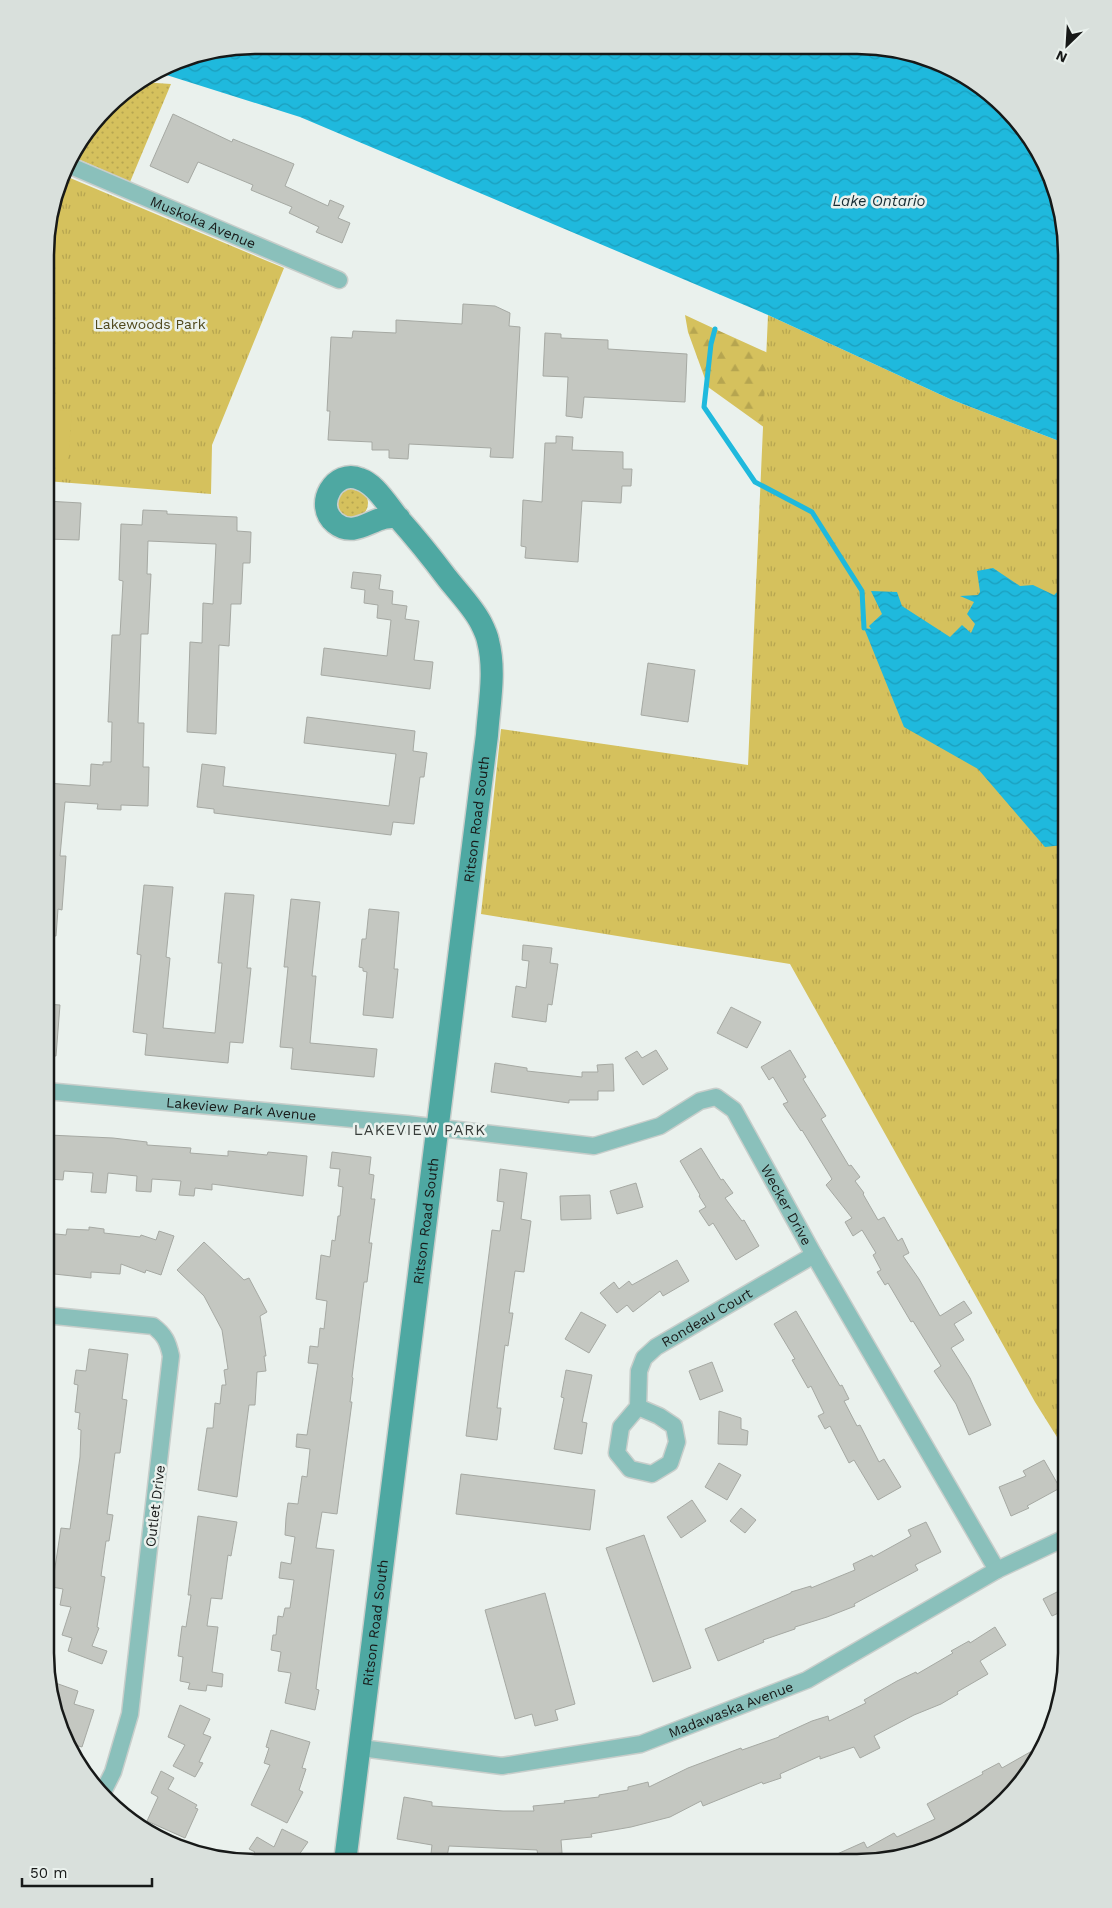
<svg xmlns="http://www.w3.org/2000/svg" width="1112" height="1908" font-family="'Work Sans',sans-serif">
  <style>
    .grass { fill: url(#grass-dots) }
    .forest { fill: url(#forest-firs) }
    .park { fill: url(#park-tufts) }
    .pitch { fill: #d5c15d }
    .water { fill: url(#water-waves) }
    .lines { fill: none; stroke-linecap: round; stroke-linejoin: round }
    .stream { stroke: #1fb9dd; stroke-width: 5 }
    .building { fill: #c4c7c1; stroke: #a6a9a3 }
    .street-casing { stroke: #c8cecb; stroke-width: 19 }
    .secondary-casing { stroke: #c8cecb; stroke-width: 25 }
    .street { stroke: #8ac0bb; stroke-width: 16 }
    .secondary { stroke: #4ea8a2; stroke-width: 22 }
    .labels { text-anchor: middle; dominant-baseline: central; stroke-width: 5; stroke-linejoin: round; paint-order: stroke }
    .street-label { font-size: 14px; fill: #171918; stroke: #eaf1ed }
    .park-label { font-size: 14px; fill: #4f471b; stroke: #eaf1ed }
    .water-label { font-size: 15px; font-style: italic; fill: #172d34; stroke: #eaf1ed }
    .neighbourhood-label { font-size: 15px; letter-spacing: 1px; fill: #383d3a; stroke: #eaf1ed }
    .rim { fill: none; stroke: #171918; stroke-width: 2.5 }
  </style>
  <defs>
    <pattern id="grass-dots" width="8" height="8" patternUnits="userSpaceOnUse" patternTransform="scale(1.25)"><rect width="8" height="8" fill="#d5c15d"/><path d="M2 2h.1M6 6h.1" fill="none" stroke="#b6a550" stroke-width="1.8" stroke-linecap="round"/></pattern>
    <pattern id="forest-firs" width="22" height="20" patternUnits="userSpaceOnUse" patternTransform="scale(1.25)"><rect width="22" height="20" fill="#d5c15d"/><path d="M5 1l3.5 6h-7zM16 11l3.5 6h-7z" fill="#b6a550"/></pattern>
    <pattern id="park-tufts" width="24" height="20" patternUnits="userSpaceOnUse" patternTransform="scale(1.25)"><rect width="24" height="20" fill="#d5c15d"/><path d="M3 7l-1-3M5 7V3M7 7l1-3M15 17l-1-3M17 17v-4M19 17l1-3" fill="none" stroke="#b6a550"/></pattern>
    <pattern id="water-waves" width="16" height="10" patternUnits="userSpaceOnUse" patternTransform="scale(1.25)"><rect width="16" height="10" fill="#1fb9dd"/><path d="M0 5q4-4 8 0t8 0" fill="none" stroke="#1b9ebd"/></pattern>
  </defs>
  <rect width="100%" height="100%" fill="#eaf1ed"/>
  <path class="grass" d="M141 82 171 84 130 182 71 156 116 97Z
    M338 503a15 15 0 1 1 30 0a15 15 0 1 1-30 0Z"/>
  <path class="forest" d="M685 315 715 329 1052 482 768 430 708 387 688 332Z"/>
  <path class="park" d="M63 175 284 268 212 445 211 494 46 481 47 228Z
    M768 315 950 399 1067 444V1453L1035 1402 790 964 481 914 501 729 748 765Z"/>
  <path class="pitch" d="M47 410 72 411 68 460 46 459Z"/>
  <path class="water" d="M255 45 898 49 950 66 995 97 1032 138 1056 187 1067 255V444L950 399 768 315 300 117 157 72 175 61Z
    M993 568 1020 586 1033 585 1054 595 1067 583V847L1063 845 1045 847 978 769 904 727 864 628 871 629 869 626 882 614 871 591 897 592 902 606 950 637 962 625 971 633 975 624 967 614 974 602 960 596 978 595 980 592 977 571Z"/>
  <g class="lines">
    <path class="stream" d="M715 329 711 344 704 407 755 482 812 512 862 591 864 628"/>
  </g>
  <path class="building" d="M173 114 232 142 233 139 294 164 285 186 328 206 330 200 344 206 338 218 350 223 342 243 316 232 319 227 289 213 292 207 251 190 253 185 198 162 188 183 150 166Z
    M463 304 495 306 510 313 509 326 520 327 513 458 490 457 491 448 409 444 408 459 389 458V450H372V442L328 440 330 411H327L331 337 352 338 353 331 396 333V320L462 324Z
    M545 333 561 334V338L608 340V349L687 354 685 402 584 397 582 418 566 416 568 377 543 376Z
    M556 436 573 437 572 450 623 452V469H632L631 486H622L621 503 582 501 578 562 525 558 526 547 521 546 523 500 542 502 545 443H556Z
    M46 501 81 503 79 540 46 539Z
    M143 510 167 511V514L237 517V531L251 532 250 563H243L241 604H231L229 646 219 645 216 734 187 732 190 642 202 643 203 603 213 604 216 544 148 541 147 574H151L148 634H141L138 723H144L143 767H149L148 806 121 805V810L97 809 98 804 65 802 60 856H66L62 910 58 909 56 936H46V783L90 786 91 764 103 765V762H111L112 722H108L112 635H120L123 581 119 580 121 524 142 525Z
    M353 572 381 575 379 589 393 591 392 604 407 606 405 619 419 621 414 660 433 662 430 689 321 675 324 648 387 656 391 620 377 618 378 605 364 603 365 590 351 588Z
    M648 663 695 670 688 722 641 715Z
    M307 717 415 731 413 751 427 753 424 777H420L414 824 393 822 391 835 214 813V809L197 807 202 764 225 767 223 786 389 806 396 754 304 743Z
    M144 885 173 887 166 957 170 958 163 1028 215 1033 222 963H218L225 893 254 895 247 968H251L243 1043 230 1042 228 1063 145 1055 147 1034 133 1032 141 955 137 954Z
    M291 899 320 902 312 976H316L310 1043 377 1049 374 1077 291 1069 293 1048 280 1047 288 967H284Z
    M369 909 399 912 394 969H398L393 1018 363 1015 367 972 363 971V968L359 967 362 939H366Z
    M523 945 552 948 550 963 558 964 552 1005 548 1004 546 1022 512 1017 516 986 526 988 529 961 522 960Z
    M46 1004 60 1005 56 1056H46Z
    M731 1007 761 1022 747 1048 717 1033Z
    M656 1050 668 1069 643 1085 625 1058 637 1051 642 1058Z
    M790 1050 806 1077 803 1079 826 1116 821 1119 849 1166 851 1165 860 1177 855 1181 864 1193 863 1194 878 1220 884 1217 898 1241 902 1238 909 1253 903 1256 919 1279 940 1316 964 1301 972 1313 954 1324 964 1340 951 1348 970 1378 991 1425 969 1435 956 1404 934 1371 941 1366 913 1321 911 1322 888 1283 885 1285 877 1272 881 1270 873 1255 876 1253 862 1230 853 1236 845 1222 852 1218 826 1185 832 1179 802 1130 801 1131 783 1104 788 1102 773 1077 769 1080 761 1067Z
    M495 1063 527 1068V1071L582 1077V1072H598L597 1065 613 1064 614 1091H598V1100H569V1103L491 1092Z
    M49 1135 113 1138 147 1142V1145L191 1148 190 1153 228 1156V1151L267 1155 268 1152 307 1156 303 1196 212 1184V1190L195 1188 194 1196 179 1195 181 1181 152 1179 151 1192 136 1191 137 1176 108 1173 106 1193 91 1192 93 1173 64 1171 63 1180 48 1179 50 1150H48Z
    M701 1148 721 1180 723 1179 733 1193 725 1198 742 1221 744 1220 759 1246 736 1260 713 1223 709 1226 699 1211 706 1207 699 1196 700 1195 680 1161Z
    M332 1152 371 1157 369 1174 374 1175 371 1199H375L369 1243H372L367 1282H364L352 1377 353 1378 350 1402H352L337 1514 322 1512 316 1548 334 1550 316 1689 319 1690 315 1710 285 1703 291 1673 278 1671 281 1652 271 1650 273 1635H276L278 1616 283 1617 285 1608H290L294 1580 279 1578 281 1562 291 1564 295 1537 285 1535 286 1518 288 1503 298 1504 302 1476 307 1477 310 1449 296 1447 297 1434 307 1435 318 1364 308 1363 310 1346 318 1347 320 1328 324 1329 327 1301 316 1299 321 1255 330 1257 332 1240 335 1241 338 1216H340L343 1187 338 1186 340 1169 330 1168Z
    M500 1169 527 1173 521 1219 531 1221 524 1272 515 1271 509 1313H513L508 1346 505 1345 497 1408H501L497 1440 466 1436 492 1230 500 1231 504 1202 497 1201Z
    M636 1183 643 1207 617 1214 610 1191Z
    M590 1195 591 1219 561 1220 560 1196Z
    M89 1227 104 1229V1233L140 1237 141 1235 156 1240 159 1231 174 1236 161 1275 146 1270 145 1273 121 1264 120 1274 91 1272V1278L45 1273 46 1233 66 1235 67 1229 89 1230Z
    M204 1242 244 1280 249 1278 267 1312 260 1316 266 1356H264L266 1371 257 1372 255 1405H249L237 1497 198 1490 207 1428H213L215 1403 220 1404 222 1385H226L224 1370 228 1369 222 1330 204 1296 177 1270Z
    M677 1260 689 1281 663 1296 660 1291 633 1312 627 1305 617 1313 600 1293 614 1282 619 1289 629 1281 632 1285Z
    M796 1311 840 1386 842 1385 849 1399 844 1401 857 1426 860 1425 879 1462 884 1459 901 1487 878 1500 854 1460 849 1463 830 1426 825 1429 818 1416 824 1413 811 1386 808 1388 792 1360 795 1359 774 1324Z
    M581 1312 606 1325 589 1353 565 1339Z
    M89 1349 128 1354 122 1399 127 1400 120 1453H115L107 1514 113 1515 109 1541H106L101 1576 105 1577 97 1627 99 1628 92 1646 107 1651 102 1664 68 1651 72 1638 62 1635 71 1607 60 1605 63 1589 52 1587 61 1528 70 1529 80 1457 81 1430 78 1429 80 1413 75 1412 78 1385 74 1384 76 1370 86 1371Z
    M712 1362 723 1391 700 1400 689 1371Z
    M566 1370 592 1375 582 1422 587 1423 582 1454 554 1449 564 1398 561 1397Z
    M719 1411 741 1418V1429L748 1431 747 1445 718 1444Z
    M1044 1460 1060 1488 1027 1506 1029 1508 1011 1516 999 1487 1026 1476 1023 1471Z
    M719 1463 741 1475 727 1500 705 1487Z
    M461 1474 595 1490 590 1530 456 1514Z
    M692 1500 706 1521 681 1538 667 1517Z
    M741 1508 756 1520 745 1533 730 1521Z
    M198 1516 237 1522 231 1556 228 1555 222 1599 211 1598 207 1626 218 1627 212 1672 223 1674 222 1687 207 1685 206 1691 188 1689 190 1683 180 1681 183 1657 178 1656 182 1626 186 1627 191 1595H188Z
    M926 1522 941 1552 915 1565 918 1570 854 1604 855 1606 827 1617 795 1627V1629L763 1640 764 1642 718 1661 705 1629 791 1593V1592L811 1586V1588L855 1570 853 1564 872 1555 873 1557 911 1536 908 1530Z
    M644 1535 691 1668 653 1682 606 1548Z
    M1067 1587V1609L1052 1616 1043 1599Z
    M545 1593 575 1704 555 1710 558 1720 535 1726 532 1714 515 1719 485 1610Z
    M995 1627 1006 1645 980 1661 988 1674 957 1692 958 1694 941 1704 914 1715 874 1736 880 1748 860 1758 854 1747 820 1759V1756L780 1774 781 1778 763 1784 762 1782 703 1806 701 1801 670 1817 631 1827 591 1834 592 1837 561 1840 562 1853 538 1856 537 1850 449 1846 446 1862H430L432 1845 397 1839 404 1797 432 1802V1806L503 1811H534L533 1806 565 1803 564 1801 599 1797V1795L628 1790V1787L648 1782 649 1787 688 1768 741 1748 742 1750 779 1737V1736L812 1721 828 1716 829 1721 866 1703 864 1700 897 1681 916 1672 917 1674 953 1653 951 1651 969 1641 970 1643Z
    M50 1681 78 1691 74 1704 94 1710 82 1747 68 1743 56 1721Z
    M180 1705 210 1719 203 1734 211 1737 199 1762 203 1763 195 1777 173 1766 185 1745 168 1737Z
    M271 1730 310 1742 302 1768 306 1769 299 1790 303 1792 287 1823 251 1805 270 1765 264 1763 269 1748 266 1747Z
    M1046 1743 1024 1781 987 1815 934 1844 935 1846 920 1853 857 1863H817L864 1842 867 1848 894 1833 897 1837 935 1819 927 1804 983 1774 982 1772 999 1763 1002 1768Z
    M161 1771 174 1778 168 1789 197 1805 195 1808 198 1809 185 1838 147 1821 158 1797 151 1793Z
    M282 1829 308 1842 296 1859 301 1861H248L255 1852 249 1849 257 1837 274 1847Z"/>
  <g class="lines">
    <g class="street-casing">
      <g id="street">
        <path id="s1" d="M66 164 339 280"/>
        <path id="s2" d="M46 1091 407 1124 594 1146 660 1126 700 1101 716 1097 734 1110 814 1255 997 1570"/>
        <path d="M45 1315 153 1326C165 1335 168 1342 171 1356L130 1714 113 1772 102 1794"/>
        <path id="s3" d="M638 1407 659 1416 674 1426 677 1442 670 1463 652 1474 630 1469 617 1453 621 1427 638 1407 639 1371 644 1358 656 1347 814 1255"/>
        <path id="s4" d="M361 1748 502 1766 641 1744 807 1680 997 1570 1067 1537"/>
      </g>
    </g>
    <g class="secondary-casing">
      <g id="secondary">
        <path id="s5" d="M345 1862 487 735C489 705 496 671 488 641 487 635 484 629 481 623 473 607 458 592 447 578 432 558 416 538 399 519 391 509 384 498 375 489 371 485 366 481 360 479 335 468 313 505 335 523 357 541 376 511 399 518"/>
      </g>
    </g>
    <use href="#street" class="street"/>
    <use href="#secondary" class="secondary"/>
  </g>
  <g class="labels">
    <g class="street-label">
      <text stroke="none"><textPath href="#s1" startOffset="149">Muskoka Avenue</textPath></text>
      <text stroke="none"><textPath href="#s5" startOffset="1051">Ritson Road South</textPath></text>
      <text stroke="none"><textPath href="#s2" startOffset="196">Lakeview Park Avenue</textPath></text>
      <text stroke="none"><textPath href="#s2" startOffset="814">Wecker Drive</textPath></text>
      <text stroke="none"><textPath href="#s5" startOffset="646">Ritson Road South</textPath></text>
      <text stroke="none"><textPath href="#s3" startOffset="321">Rondeau Court</textPath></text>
      <text transform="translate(155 1506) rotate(-83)">Outlet Drive</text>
      <text stroke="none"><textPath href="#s5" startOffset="241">Ritson Road South</textPath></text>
      <text stroke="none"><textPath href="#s4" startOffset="379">Madawaska Avenue</textPath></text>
    </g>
    <g class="park-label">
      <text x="150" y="324">Lakewoods Park</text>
    </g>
    <g class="water-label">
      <text x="879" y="201">Lake Ontario</text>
    </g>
    <g class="neighbourhood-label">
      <text x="420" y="1130">LAKEVIEW PARK</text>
    </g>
  </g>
  <path d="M0 0H1112V1908H0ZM255 54H857A201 201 0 0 1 1058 255V1653A201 201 0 0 1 857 1854H255A201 201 0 0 1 54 1653V255A201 201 0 0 1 255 54Z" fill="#d9e0dc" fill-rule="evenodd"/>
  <path class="rim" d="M255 54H857A201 201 0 0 1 1058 255V1653A201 201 0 0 1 857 1854H255A201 201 0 0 1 54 1653V255A201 201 0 0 1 255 54Z"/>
  <g transform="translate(1067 45) rotate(205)" stroke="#eaf1ed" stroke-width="4" paint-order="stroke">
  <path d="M0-4L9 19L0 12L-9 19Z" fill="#171918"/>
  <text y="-8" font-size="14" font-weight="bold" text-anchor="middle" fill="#171918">N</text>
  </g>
  <path d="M22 1878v8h130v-8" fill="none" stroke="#171918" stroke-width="2.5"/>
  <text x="30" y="1878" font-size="15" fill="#171918" stroke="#eaf1ed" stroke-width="4" paint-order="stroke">50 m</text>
</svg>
